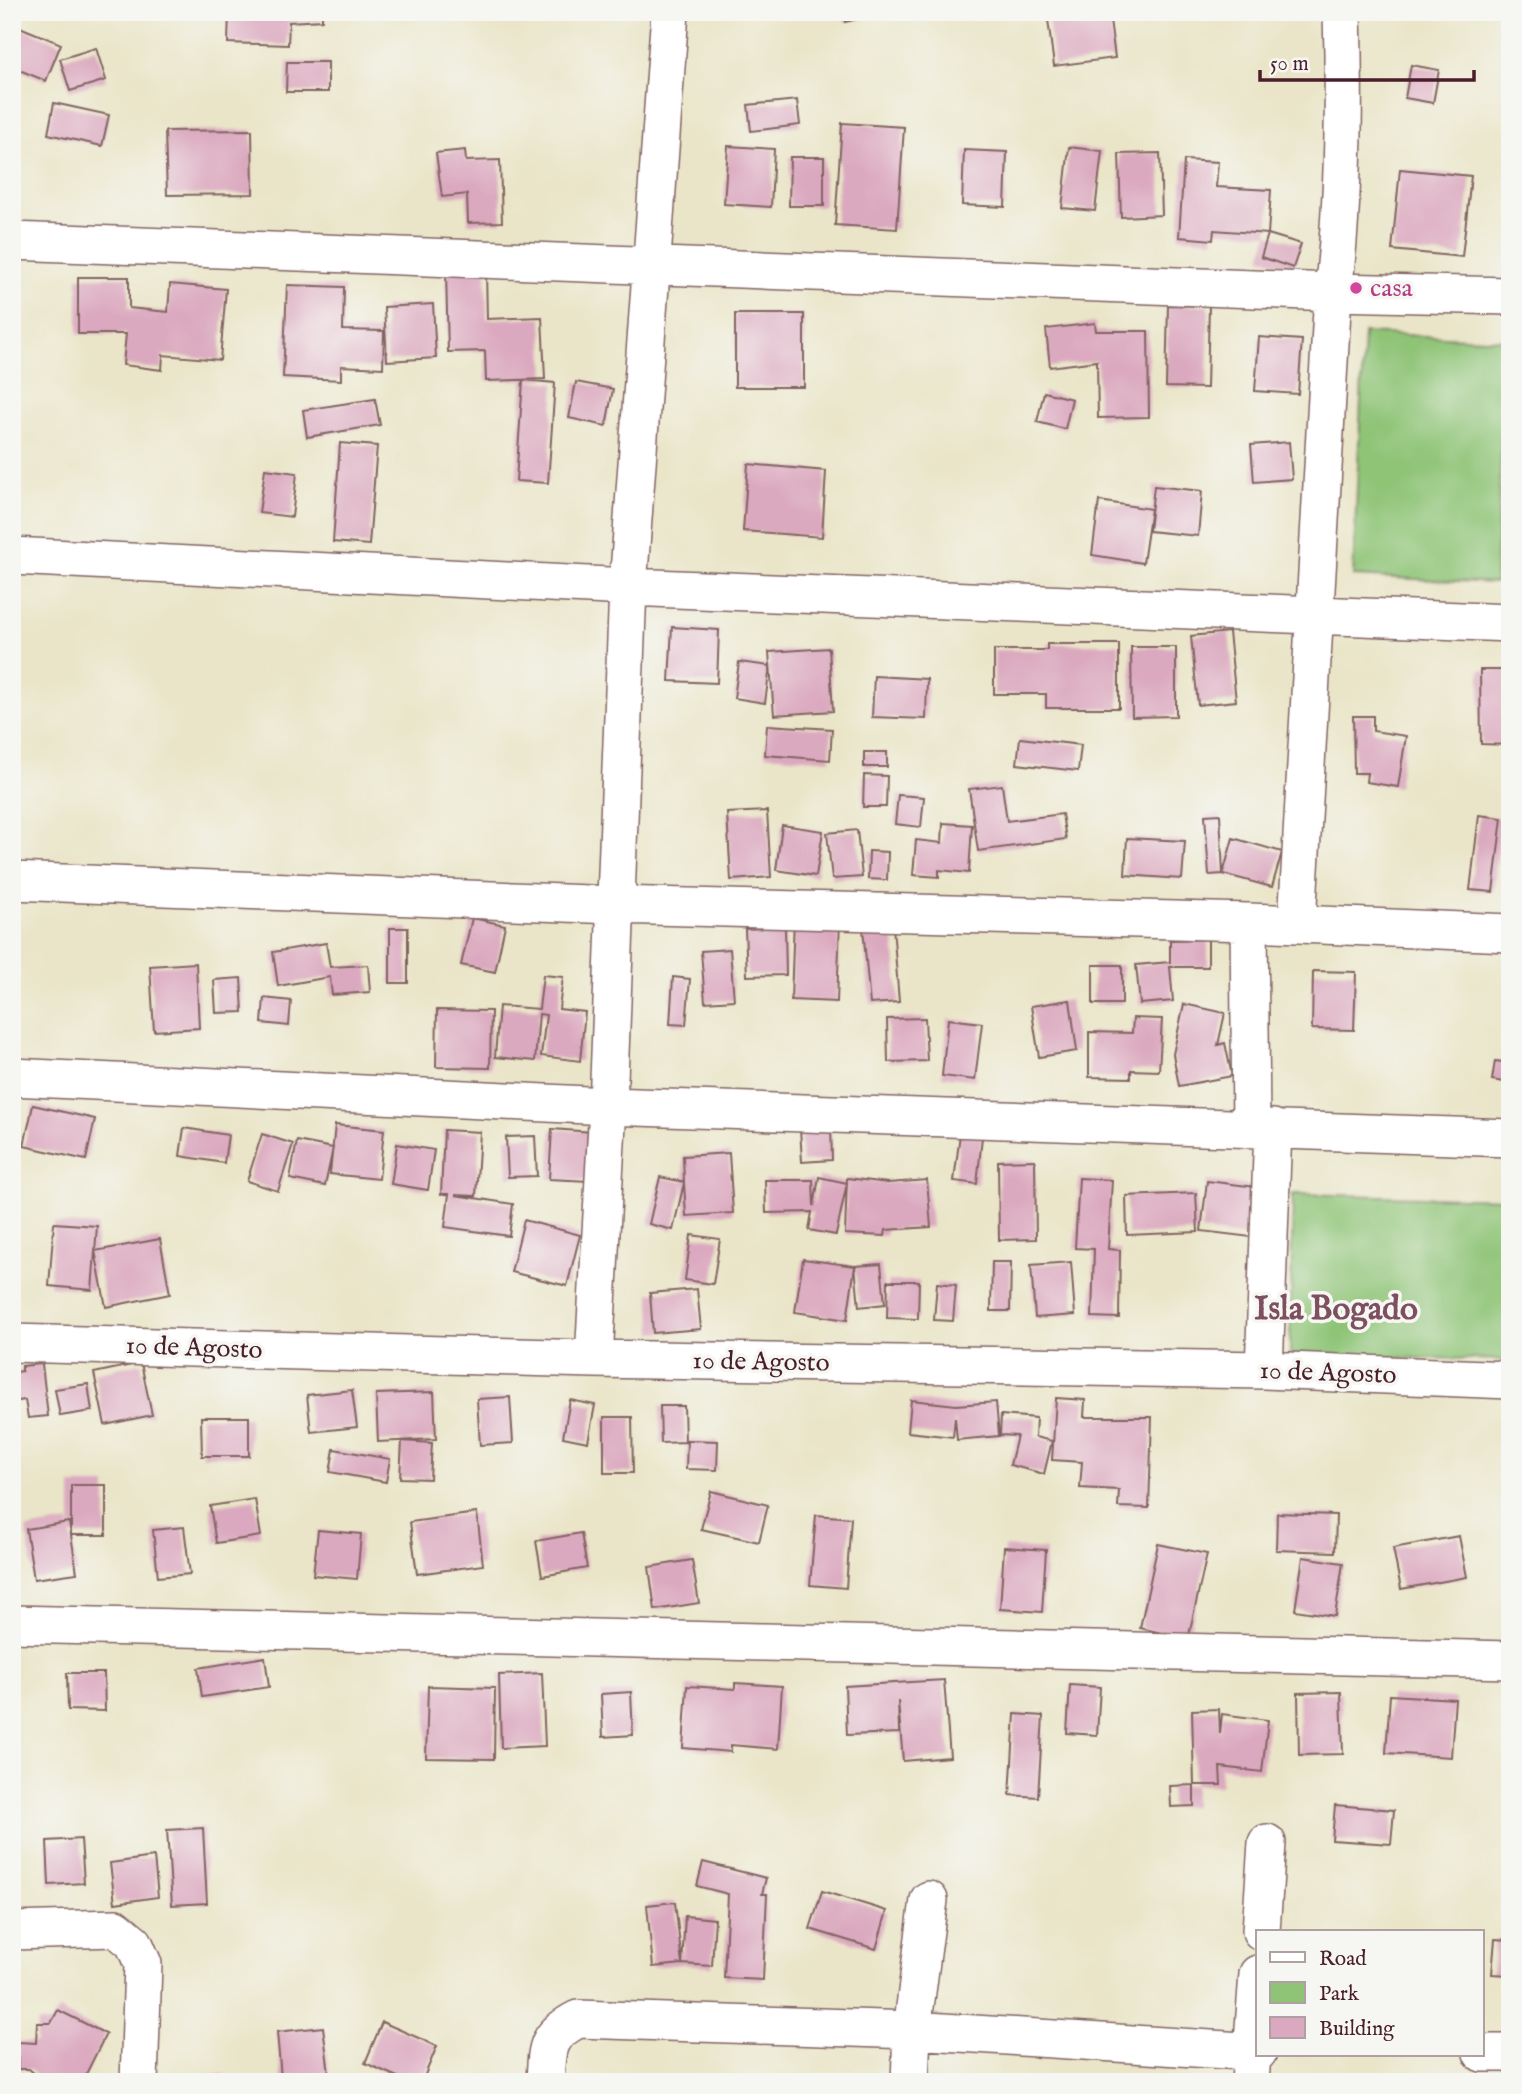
<svg xmlns="http://www.w3.org/2000/svg" width="1522" height="2094" font-family="'IM FELL English',serif">
  <style>
    .green { fill: #8fc477; stroke: #6c7251; stroke-width: 2 }
    .building { fill: #dba9bf }
    .lines { fill: none; stroke-linecap: round; stroke-linejoin: round }
    .minor-casing { stroke: #826462; stroke-width: 40 }
    .minor { stroke: #fff; stroke-width: 37 }
    .hotel-dot { fill: #d1479c; stroke: #f6f6f2; stroke-width: 2.5 }
    .labels { text-anchor: middle; dominant-baseline: central; stroke-width: 7; stroke-linejoin: round; paint-order: stroke }
    .hotel-label { font-size: 26px; fill: #b23c85; stroke: #f6f6f2; text-anchor: start }
    .street-label { font-size: 26px; fill: #4a1f2b; stroke: #f6f6f2 }
    .district-label { font-size: 33px; font-weight: bold; fill: #7d4f5f; stroke: #f6f6f2 }
  </style>
  <rect width="100%" height="100%" fill="#f6f6f2"/>
  <filter id="ink" filterUnits="userSpaceOnUse"><feTurbulence type="fractalNoise" baseFrequency=".0143" numOctaves="2"/><feDisplacementMap in="SourceGraphic" scale="14" xChannelSelector="R" yChannelSelector="G"/><feConvolveMatrix kernelMatrix="1 2 1 2 8 2 1 2 1" color-interpolation-filters="sRGB"/></filter>
  <filter id="wash" filterUnits="userSpaceOnUse"><feTurbulence type="fractalNoise" baseFrequency=".00686" numOctaves="4" result="noise"/><feDisplacementMap in="SourceGraphic" scale="28" xChannelSelector="R" yChannelSelector="G"/><feGaussianBlur stdDeviation="1.57" result="paint"/><feColorMatrix in="noise" values="0 0 0 0 0 0 0 0 0 0 0 0 0 0 0 0 0 1.4 0 .05"/><feComposite in="paint" operator="in"/></filter>
  <g filter="url(#wash)">
    <rect width="100%" height="100%" fill="#eae5c8"/>
    <path class="green" d="M1364 333 1506 340 1495 583 1353 576Z
      M1293 1194 1510 1199V1360L1290 1355Z"/>
    <g id="blocks">
      <path class="building" d="M229 12H322V20L289 22 288 45 228 43Z
        M843 12H883V13L845 22Z
        M1047 12H1109L1115 58 1054 66Z
        M15 25 61 44 46 81 12 67Z
        M96 48 106 80 70 91 60 59Z
        M287 62H328V92H286Z
        M1411 65 1439 70 1433 103 1405 98Z
        M797 100 800 125 751 131 748 105Z
        M54 103 109 115 102 146 48 134Z
        M842 123 904 127 897 229 835 225Z
        M252 130 253 194 167 195 165 131Z
        M728 146 774 149 771 207 724 204Z
        M1069 147 1102 151 1095 211 1062 208Z
        M465 150 466 161 500 160 502 222 468 223 467 194 442 197 436 153Z
        M964 150 1007 152 1005 207 962 205Z
        M1160 153 1162 215 1121 217 1119 154Z
        M790 157H824V206H789Z
        M1184 160 1218 162 1216 187 1271 190 1268 234 1214 230 1213 240 1179 237Z
        M1400 169 1471 176 1462 257 1392 250Z
        M1268 234 1301 244 1293 268 1261 257Z
        M486 270 487 319 542 317 545 379 486 381 485 351 448 352 446 272Z
        M78 277H129V308L168 312 170 284 226 289 220 360 163 355 162 370 123 365 126 334H78Z
        M287 285 344 287 343 330 384 331 383 368 341 366V380L283 377Z
        M433 304 436 358 387 361 384 307Z
        M1168 305 1209 306 1207 388 1166 387Z
        M735 314H804V387H735Z
        M1095 323 1096 331H1148L1149 417 1098 418 1097 361 1050 367 1046 329Z
        M1259 337 1302 340 1298 394 1255 391Z
        M523 380 555 383 548 483 516 481Z
        M576 382 613 389 606 426 569 418Z
        M1044 392 1072 399 1065 429 1037 422Z
        M375 399 380 425 307 437 303 410Z
        M1289 442 1292 479 1254 482 1251 445Z
        M340 443 377 446 369 545 333 542Z
        M748 464 826 471 822 537 743 531Z
        M265 469 297 473 292 517 259 513Z
        M1154 486 1202 491 1198 536 1149 531Z
        M1099 501 1151 509 1143 563 1092 555Z
        M672 627 719 630 717 683 669 681Z
        M1229 632 1236 701 1198 705 1191 636Z
        M1047 644H1119V708H1046V694H994V650H1047Z
        M1131 647H1176V716L1132 717Z
        M829 648 833 711 774 715 769 652Z
        M739 662 770 666 765 703 734 698Z
        M1480 670H1510V745L1481 744Z
        M874 676 927 679 926 719 872 717Z
        M1353 716H1373V731L1406 736 1398 787 1366 782 1367 773H1354Z
        M767 725 832 729 830 760 765 755Z
        M1020 738 1081 745 1078 771 1017 764Z
        M864 752H887V767H864Z
        M864 775 887 776 886 807H863Z
        M1002 785 1007 821 1062 814 1066 839 978 851 969 789Z
        M898 795 924 797 921 827 895 824Z
        M767 811 771 877 731 880 727 813Z
        M1220 814 1223 874 1209 875 1205 815Z
        M1479 815 1502 818 1493 892 1470 890Z
        M943 823 972 825 969 873 939 870V877L913 875 916 840 942 843Z
        M782 825 823 831 816 876 776 870Z
        M857 830 862 877 832 879 827 833Z
        M1127 838 1185 841 1182 879 1125 875Z
        M1233 838 1282 852 1272 887 1223 874Z
        M869 851 888 852 887 880 868 879Z
        M472 918 505 925 495 972 461 965Z
        M794 918 840 920 837 1002 791 1000Z
        M893 926 899 1002 870 1004 863 928Z
        M785 927 786 975 747 976 745 929Z
        M390 928H408V983H390Z
        M1208 939V967H1170L1173 1001 1140 1004 1136 965 1170 962V940Z
        M326 943 330 967 368 965 370 992 332 995 330 977 278 986 273 952Z
        M730 949 734 1000 705 1002 701 951Z
        M196 963 199 1028 154 1031 150 966Z
        M1093 965H1122V1004H1093Z
        M1313 971 1356 972 1354 1030 1312 1029Z
        M543 975 563 977 559 1009 585 1012 580 1061 541 1056 546 1015 539 1014 535 1061 495 1057 499 1006 539 1009Z
        M673 977 690 979 686 1025 670 1024Z
        M241 978 243 1012 216 1013 214 980Z
        M264 998 291 1001 289 1026 262 1023Z
        M1070 1000 1077 1051 1039 1057 1031 1006Z
        M1184 1004 1225 1013 1218 1045 1225 1043 1232 1076 1179 1086 1173 1054Z
        M437 1010 491 1011 490 1068 436 1067Z
        M925 1018 927 1061 888 1062 887 1019Z
        M1133 1018 1162 1019 1159 1071 1131 1070V1078L1089 1077V1032L1132 1033Z
        M948 1019 982 1023 975 1080 942 1076Z
        M1495 1061 1510 1063V1083L1492 1080Z
        M33 1105 95 1119 86 1160 24 1146Z
        M335 1125 384 1130 379 1179 330 1174Z
        M831 1126 832 1160 802 1162 800 1128Z
        M184 1128 228 1135 224 1163 180 1156Z
        M552 1129 592 1132 589 1181 549 1179Z
        M444 1130 480 1132 476 1196 455 1195 513 1204 509 1236 445 1227 449 1194H441Z
        M262 1134 293 1144 278 1191 247 1181Z
        M960 1134 982 1137 977 1184 954 1181Z
        M535 1136 537 1176 508 1177 506 1137Z
        M297 1141 333 1148 325 1186 290 1179Z
        M397 1144 434 1150 428 1190 391 1184Z
        M729 1153 733 1213 686 1216 684 1183 673 1230 649 1224 660 1177 684 1182 683 1156Z
        M1035 1160 1036 1239 999 1240 998 1161Z
        M819 1177 847 1183 836 1235 809 1230 812 1212 766 1213 765 1180H813L814 1206Z
        M847 1178 888 1183 927 1180 931 1227 886 1230 885 1236 845 1234Z
        M1079 1178 1112 1180 1108 1249 1120 1250 1119 1318 1092 1317 1094 1249 1075 1248Z
        M1207 1181 1265 1188 1259 1238 1201 1231Z
        M1196 1193 1198 1232 1127 1235 1126 1196Z
        M524 1220 580 1235 567 1286 511 1272Z
        M54 1223 97 1226 92 1290 49 1286Z
        M691 1235 720 1239 713 1284 685 1280Z
        M160 1239 170 1294 106 1307 95 1251Z
        M803 1259 855 1266 847 1320 795 1312Z
        M992 1262H1011L1010 1311H991Z
        M1071 1262 1075 1315 1035 1318 1031 1265Z
        M881 1264 885 1304 859 1307 855 1266Z
        M888 1281H919L918 1319 887 1318Z
        M937 1283 956 1285 953 1321 934 1320Z
        M697 1289 701 1329 653 1333 650 1293Z
        M141 1363 152 1415 105 1425 94 1373Z
        M42 1364 48 1416 28 1418 25 1400 12 1402V1373L22 1371V1366Z
        M88 1384 92 1411 60 1416 55 1389Z
        M352 1390 357 1427 311 1432 307 1395Z
        M434 1392 436 1439 378 1442 376 1394Z
        M510 1397 513 1443 480 1445 477 1399Z
        M1056 1398 1085 1400 1084 1417H1152L1149 1508 1118 1507 1119 1490 1080 1488 1082 1462 1052 1460Z
        M570 1400 595 1405 588 1442 563 1437Z
        M911 1400 956 1405 996 1402 999 1436 957 1440 955 1417 953 1437 908 1432Z
        M660 1406H684L685 1442 661 1443Z
        M1001 1415 1036 1418 1035 1437 1052 1441 1044 1474 1010 1465 1017 1436 1000 1435Z
        M201 1417H249V1456H202Z
        M604 1417H632L633 1473H604Z
        M687 1440 718 1441 717 1470 686 1469Z
        M402 1441 432 1443 430 1479 400 1478Z
        M334 1449 390 1459 386 1482 330 1472Z
        M71 1485H106V1535H71L77 1573 34 1579 26 1529 69 1522 71 1535Z
        M711 1491 768 1505 759 1542 701 1529Z
        M255 1499 261 1536 216 1543 210 1506Z
        M477 1513 483 1565 417 1574 410 1522Z
        M1277 1513 1336 1515 1335 1552 1276 1550Z
        M816 1515 851 1518 846 1588 810 1585Z
        M184 1527 190 1574 158 1577 153 1530Z
        M318 1530 361 1534 357 1579 313 1575Z
        M581 1533 587 1568 542 1576 536 1541Z
        M1459 1536 1467 1577 1401 1589 1393 1548Z
        M1158 1544 1207 1554 1188 1639 1140 1628Z
        M1004 1547 1046 1550 1042 1612 1000 1609Z
        M1303 1557 1343 1563 1335 1616 1295 1610Z
        M692 1560 699 1603 655 1610 649 1567Z
        M265 1657 269 1687 202 1697 198 1668Z
        M67 1673H104L105 1711 68 1710Z
        M542 1673 545 1746 501 1748 499 1675Z
        M944 1680 950 1757 903 1761 898 1701 899 1733 847 1735 845 1686Z
        M735 1683 782 1686 778 1749 731 1745V1752L683 1748 687 1686 735 1689Z
        M1070 1685 1100 1687 1097 1735 1067 1733Z
        M428 1686 495 1688 494 1759 426 1758Z
        M631 1692 633 1735 603 1737 601 1694Z
        M1341 1692 1343 1754 1299 1755 1298 1693Z
        M1390 1695 1455 1699 1451 1757 1386 1753Z
        M1219 1709 1220 1734 1222 1714 1268 1720 1262 1772 1220 1767 1221 1785H1194L1192 1710Z
        M1015 1714 1043 1716 1038 1797 1010 1795Z
        M1194 1785V1806L1171 1807 1170 1786Z
        M1335 1805 1394 1810 1391 1844 1332 1840Z
        M203 1828 207 1903 172 1905 167 1830Z
        M81 1839 84 1883 49 1885 47 1841Z
        M154 1857 158 1897 115 1903 110 1863Z
        M703 1862 766 1878 762 1894H767L763 1980 724 1978 728 1894 697 1886Z
        M822 1891 887 1911 876 1949 810 1929Z
        M675 1902 682 1964 653 1967 647 1905Z
        M685 1916 715 1919 712 1966 682 1964Z
        M1495 1939 1510 1940V1975L1492 1974Z
        M58 2010 106 2034 82 2082H35V2074L29 2069H18V2042L36 2043 37 2023H51Z
        M382 2022 437 2046 422 2082H409L365 2063Z
        M323 2027 329 2073 281 2078 277 2032Z
        M225 2074V2082H191V2076Z"/>
    </g>
  </g>
  <g filter="url(#ink)">
    <use href="#blocks" fill-opacity="0" stroke="#826462" stroke-width="2"/>
    <g class="lines">
      <g class="minor-casing">
        <path id="minor" d="M12 241 1333 292 1510 296
          M12 556 628 587 1510 623
          M12 881 615 905 1249 922 1510 933
          M1249 922 1251 1127
          M1297 923 1333 292C1344 199 1345 107 1342 12
          M12 1077 608 1106 1510 1138
          M12 1343 594 1359 1264 1370 1510 1380
          M594 1359 608 1106 628 587 670 12
          M1264 1370 1273 1128
          M12 1624 1510 1660
          M12 1931 116 1928 134 1943 143 1964 139 2082
          M1261 1931 1267 1843
          M1482 2053H1510
          M545 2082C547 2047 545 2036 578 2019L912 2030 1258 2052
          M910 2082 912 2030 929 1900
          M1250 2082 1258 1974"/>
      </g>
      <use href="#minor" class="minor"/>
    </g>
  </g>
  <circle class="hotel-dot" cx="1356" cy="288" r="7"/>
  <g class="labels">
    <g class="hotel-label">
      <text x="1370" y="288">casa</text>
    </g>
    <g class="street-label">
      <text transform="translate(194 1348) rotate(2)">10 de Agosto</text>
      <text transform="translate(761 1362) rotate(1)">10 de Agosto</text>
      <text transform="translate(1328 1373) rotate(2)">10 de Agosto</text>
    </g>
    <g class="district-label">
      <text x="1336" y="1310">Isla Bogado</text>
    </g>
  </g>
  <rect width="1522" height="2094" fill="none" stroke="#f6f6f2" stroke-width="42"/>
  <rect x="1256" y="1930" width="228" height="126" fill="#f6f6f2" stroke="#b1a0a2" stroke-width="2"/>
  <rect x="1270" y="1952" width="35" height="10" fill="#ffffff" stroke="#b1a0a2" stroke-width="2"/>
  <text x="1319" y="1965" font-size="21" fill="#4a1f2b">Road</text>
  <rect x="1270" y="1982" width="35" height="21" fill="#8fc477" stroke="#b1a0a2" stroke-width="2"/>
  <text x="1319" y="2000" font-size="21" fill="#4a1f2b">Park</text>
  <rect x="1270" y="2017" width="35" height="21" fill="#dba9bf" stroke="#b1a0a2" stroke-width="2"/>
  <text x="1319" y="2035" font-size="21" fill="#4a1f2b">Building</text>
  <path d="M1260 70v10h214v-10" fill="none" stroke="#4a1f2b" stroke-width="3.5"/>
  <text x="1270" y="70" font-size="21" fill="#4a1f2b" stroke="#f6f6f2" stroke-width="5" paint-order="stroke">50 m</text>
</svg>
